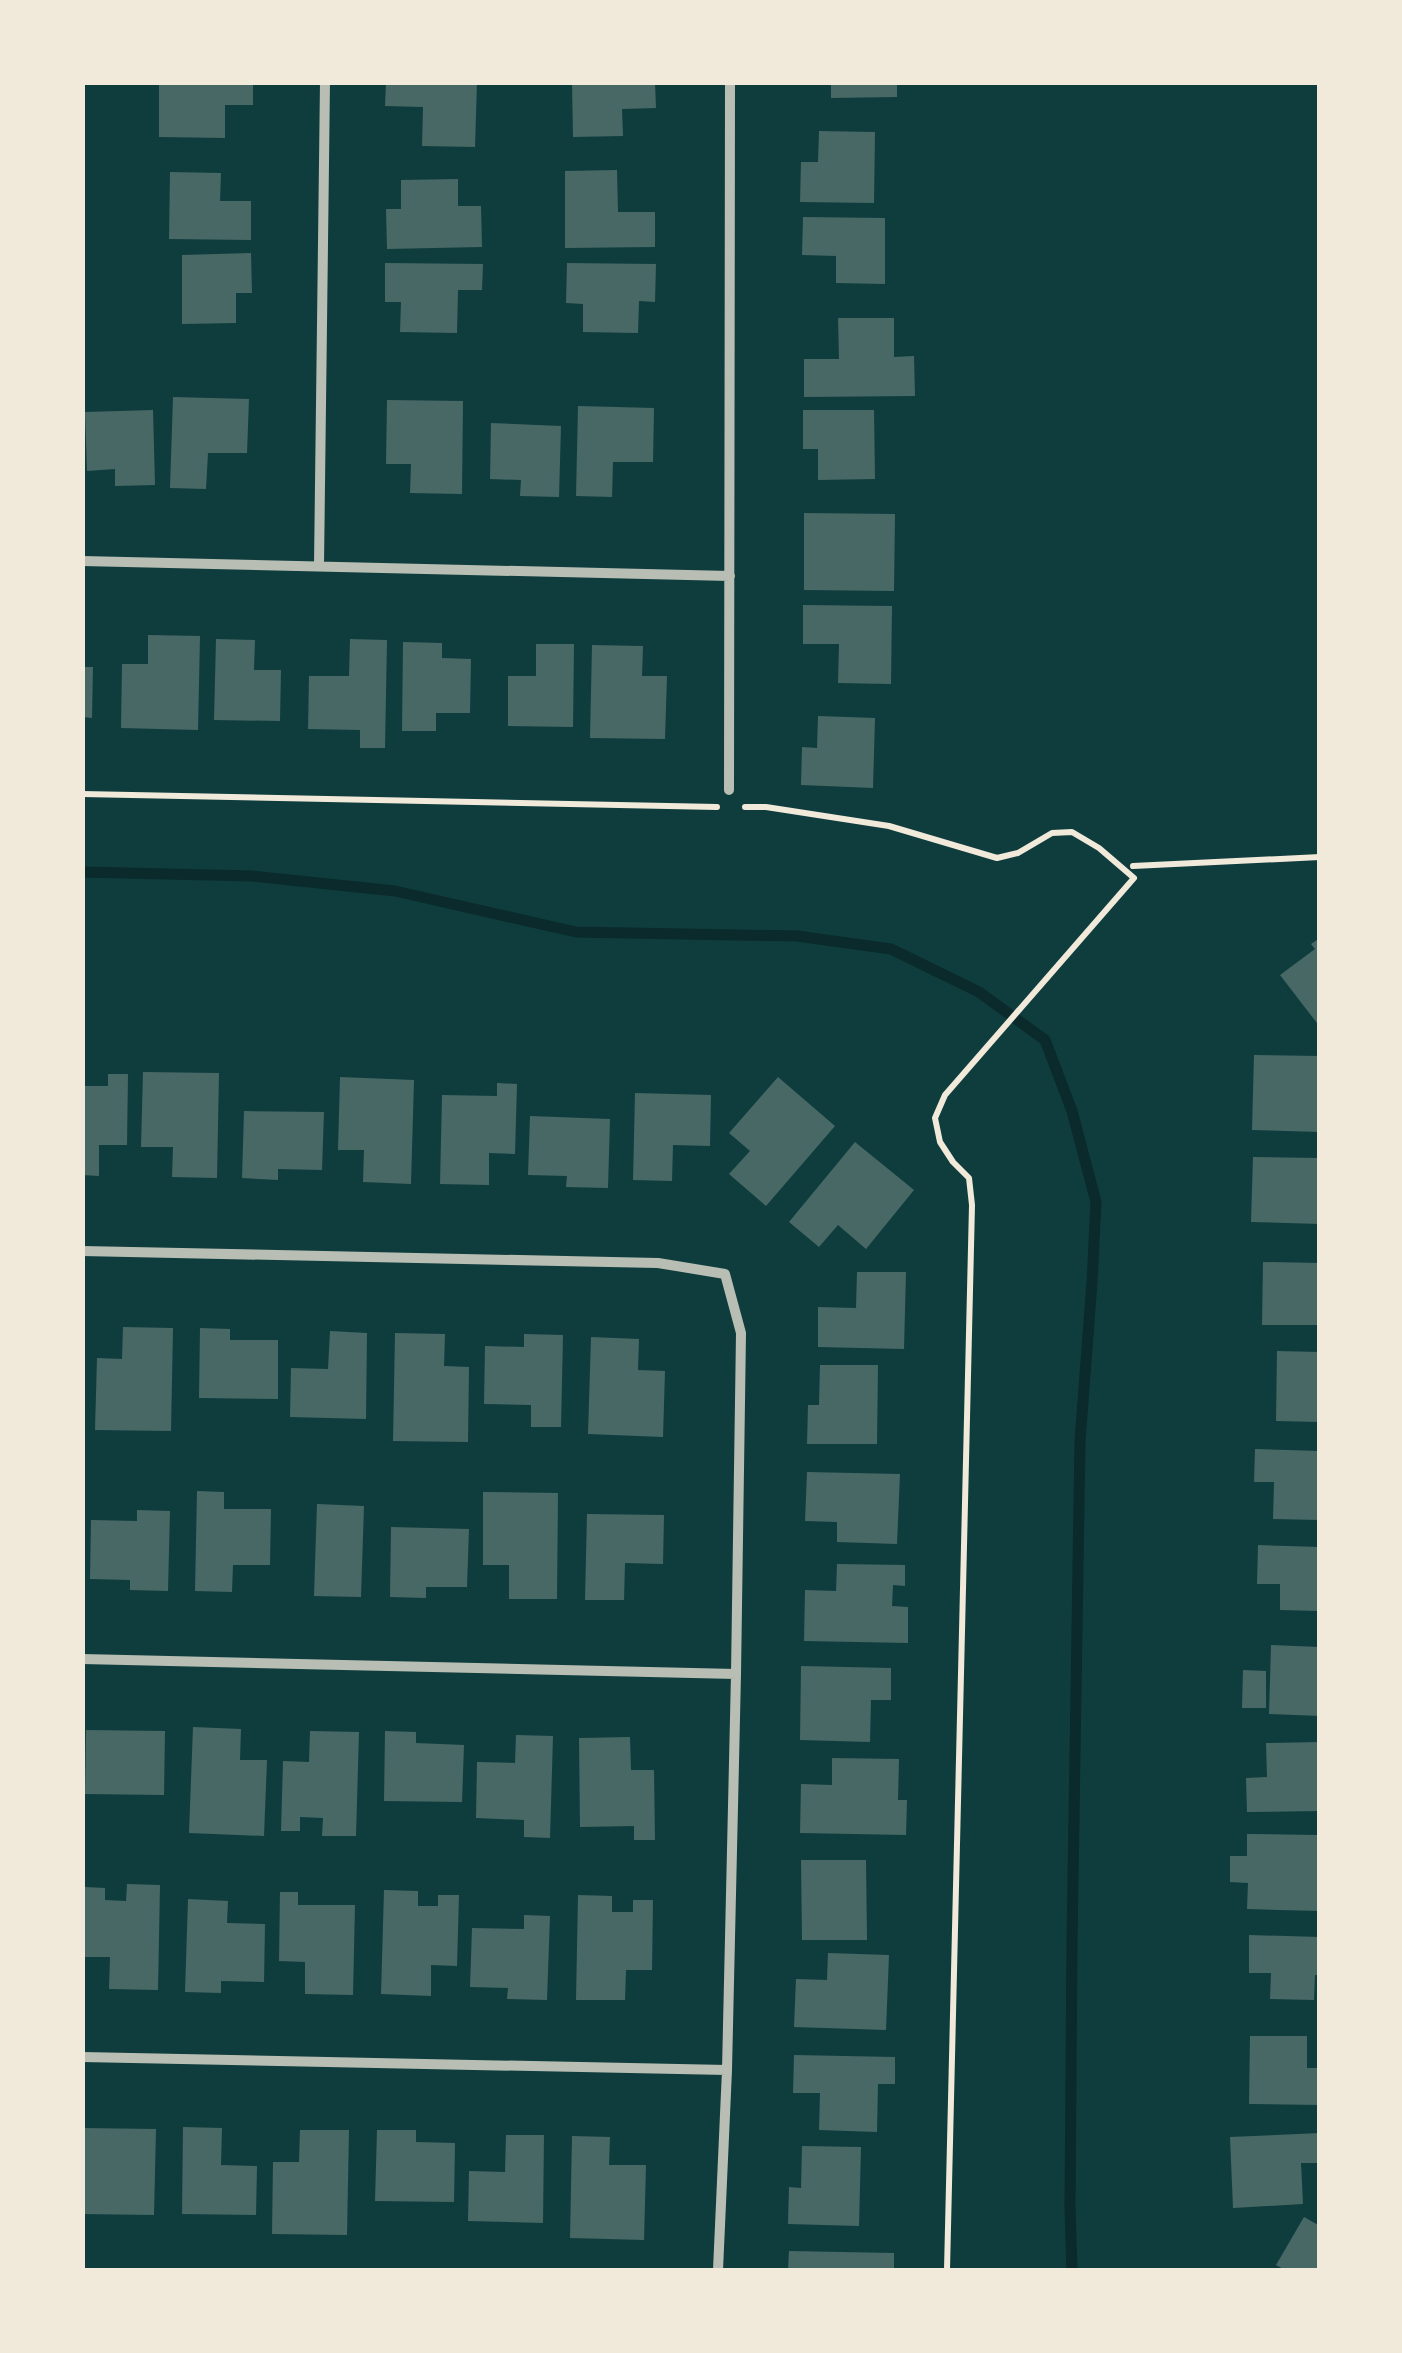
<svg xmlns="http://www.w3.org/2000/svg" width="1402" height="2353" font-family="'Source Sans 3',sans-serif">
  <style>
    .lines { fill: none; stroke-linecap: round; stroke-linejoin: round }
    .stream { stroke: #0a2a2b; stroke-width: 11 }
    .building { fill: #486865 }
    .path { stroke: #f1e9da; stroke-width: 6 }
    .minor { stroke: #b8beb3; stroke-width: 10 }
  </style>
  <rect width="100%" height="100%" fill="#0f3d3e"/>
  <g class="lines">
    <path class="stream" d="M82 872 252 876 395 891 576 932 797 936 891 949 979 992 1045 1040 1072 1111 1096 1202 1092 1282 1080 1441 1072 1942 1070 2208 1072 2270"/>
  </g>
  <path class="building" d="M159 82H253V105H225V138L159 137Z
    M386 82H477L475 147 422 146 423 107 385 106Z
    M572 82H655L656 108 622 109 623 136 573 137Z
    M831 82H897V97L831 98Z
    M819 131 875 132 874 203 800 202 801 162H818Z
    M617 170 618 212H655V247L565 248V171Z
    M170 172 221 173 220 201H251V240L169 239Z
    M458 179V206H481L482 247 387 249 386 209H401V180Z
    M803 217 885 218V284L836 283V256L802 255Z
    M251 253 252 293H236V323L182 324V255Z
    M385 263 483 264 482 290H458L457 333 400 332 401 302H385Z
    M567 263 656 264 655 302 639 301 638 333 583 332V304L566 303Z
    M838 318H894V357L914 356 915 396 804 397V359H839Z
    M173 397 249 399 247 453H208L206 489 170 488Z
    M387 400 463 401 462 494 410 493 411 464H386Z
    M578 406 654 408 653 462H613L612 497 576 496Z
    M153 410 155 485 115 486V469L87 471 85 412Z
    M803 410H874L875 479 818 480V449H803Z
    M491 423 561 426 559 497 520 496 521 480 490 479Z
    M804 513 895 514 894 591 804 590Z
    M803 605 892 606 891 684 838 683 839 644H803Z
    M148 635 200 636 198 730 121 728 122 664H148Z
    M216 639 255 640 254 670H281L280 721 214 720Z
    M350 639 387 640 385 748H360V730L308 729 309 676H349Z
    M403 642 442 643V658L471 659 470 713H436V731H402Z
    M536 644H574L573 727 508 726V676H536Z
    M592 645 643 646 642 676H667L665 739 590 738Z
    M82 667H93L92 718 82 717Z
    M818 716 875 718 873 788 801 785 802 747 817 748Z
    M1320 938V1027L1280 975 1315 949 1311 944Z
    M1254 1055 1320 1056V1132L1252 1130Z
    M143 1072 219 1073 217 1178 172 1177 173 1147H141Z
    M108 1074H128L127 1145H99V1176L82 1175V1086H108Z
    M340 1077 414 1080 411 1184 363 1182 364 1150H338Z
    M778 1077 835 1126 766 1206 729 1174 750 1151 729 1133Z
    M497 1083 517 1084 515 1154 489 1153V1185L440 1184 442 1095 497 1096Z
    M635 1093 711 1095 710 1146 673 1145 672 1181 633 1180Z
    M244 1111 324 1112 322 1170 278 1169V1180L242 1178Z
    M530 1116 610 1119 608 1188 566 1187 567 1176 528 1175Z
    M855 1142 914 1190 866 1249 838 1225 819 1247 789 1222Z
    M1253 1157 1320 1158V1224L1251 1222Z
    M1263 1262 1320 1263V1325H1262Z
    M857 1272H906L904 1349 818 1347V1307L856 1308Z
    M123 1327 173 1328 171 1431 95 1430 97 1358 122 1359Z
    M200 1328 230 1329V1340H278V1399L199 1398Z
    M330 1331 367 1333 366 1419 290 1417 291 1368 328 1369Z
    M395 1333 445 1334 444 1366 469 1367 468 1442 393 1441Z
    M524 1334 563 1335 561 1427H531V1405L484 1404 485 1346 524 1347Z
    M591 1337 639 1339 638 1370 665 1371 663 1437 588 1434Z
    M1277 1351 1320 1352V1422L1276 1421Z
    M820 1365H878L877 1444H807L808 1405H819Z
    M1255 1449 1320 1451V1520L1273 1519 1274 1482H1254Z
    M807 1472 900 1474 897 1544 837 1542V1522L805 1521Z
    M197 1491 224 1492V1509H271L270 1565H233L232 1592 195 1591Z
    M483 1492 558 1493 557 1599H509V1565H483Z
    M317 1504 364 1506 361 1597 314 1596Z
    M137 1510 170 1511 168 1591 130 1590V1580L90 1579 91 1520 137 1521Z
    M587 1514 664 1515 663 1564 625 1563 624 1600H585Z
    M391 1527 469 1529 467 1587H426V1598L390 1597Z
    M1258 1545 1320 1547V1611L1280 1610V1584H1257Z
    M837 1564 905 1565V1586L893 1585 892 1606 908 1607V1643L804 1641 805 1590 836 1591Z
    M1271 1645 1320 1647V1716L1269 1714Z
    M801 1666 891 1668V1700H871L870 1742 800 1740Z
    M1243 1670 1266 1671V1708H1242Z
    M193 1727 241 1729 240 1760H267L264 1836 189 1833Z
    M86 1730 165 1731 164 1795 85 1794Z
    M310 1731 359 1732 356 1836H322L323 1818 300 1817V1831H281L283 1761 309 1762Z
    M385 1731 416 1732V1743L464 1745 462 1802 384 1801Z
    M516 1735 553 1736 550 1838 524 1837V1820L476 1818 477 1762 515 1763Z
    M630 1737 631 1770H654L655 1840H634V1826L580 1827 579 1738Z
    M1320 1742V1811L1247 1812 1246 1778 1267 1777 1266 1743Z
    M832 1758 899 1759 898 1800H907L906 1835 800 1833 801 1784 832 1785Z
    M1247 1834 1318 1835 1320 1911 1247 1909 1248 1883 1230 1882V1856H1247Z
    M801 1860H866L867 1940H802Z
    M127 1884 160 1885 158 1990 109 1989 110 1957H83L85 1887 105 1888V1900L126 1901Z
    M384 1890 418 1891V1906H438V1895H459L457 1966 431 1965V1996L381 1994Z
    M280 1892H298V1905H355L353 1995 305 1994V1962L279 1961Z
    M578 1895 612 1896V1912H633V1900H653L652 1970H626L625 2000H576Z
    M188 1899 228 1901 227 1923 265 1924 264 1982 221 1981V1993L185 1992Z
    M524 1915 550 1916 547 2000 507 1999 508 1988 470 1987 472 1928 524 1929Z
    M1249 1935 1320 1937V1975H1315L1314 2000 1270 1999 1271 1973H1249Z
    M828 1953 889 1955 886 2030 794 2027 796 1979 827 1980Z
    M1250 2036H1307V2068H1320V2105L1249 2104Z
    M794 2055 895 2057V2084H878L877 2132 819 2130 820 2093H793Z
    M183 2127 222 2128 221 2165 257 2166 256 2215 182 2214Z
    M82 2128 156 2129 154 2215 82 2214Z
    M300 2130H349L347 2235 272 2234 273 2162H299Z
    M377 2130H416V2142L455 2143 454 2202 375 2201Z
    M1320 2133V2163H1301L1303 2204 1233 2208 1230 2137Z
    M506 2135H544L543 2223 468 2221 469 2171 505 2172Z
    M572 2136 610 2137 609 2165H646L644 2240 570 2238Z
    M802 2146 861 2147 859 2226 788 2224 789 2187 801 2188Z
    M1304 2217 1320 2226V2270H1285L1276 2265Z
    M789 2251 894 2253V2270H788Z"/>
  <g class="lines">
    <path class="path" d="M82 794 717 807
      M745 807H766L889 826 997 858 1018 853 1052 833 1072 832 1099 848 1134 878 945 1095 935 1118 940 1142 953 1162 969 1178 972 1205 947 2270
      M1133 866 1320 857"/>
    <path class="minor" d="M82 561 730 576
      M319 566 325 82
      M729 790 730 82
      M82 1251 658 1263 725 1274 741 1333 736 1674 727 2070 718 2270
      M82 1659 736 1674
      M82 2057 727 2070"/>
  </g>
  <rect width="1402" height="2353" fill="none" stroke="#f1e9da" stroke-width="170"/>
</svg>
